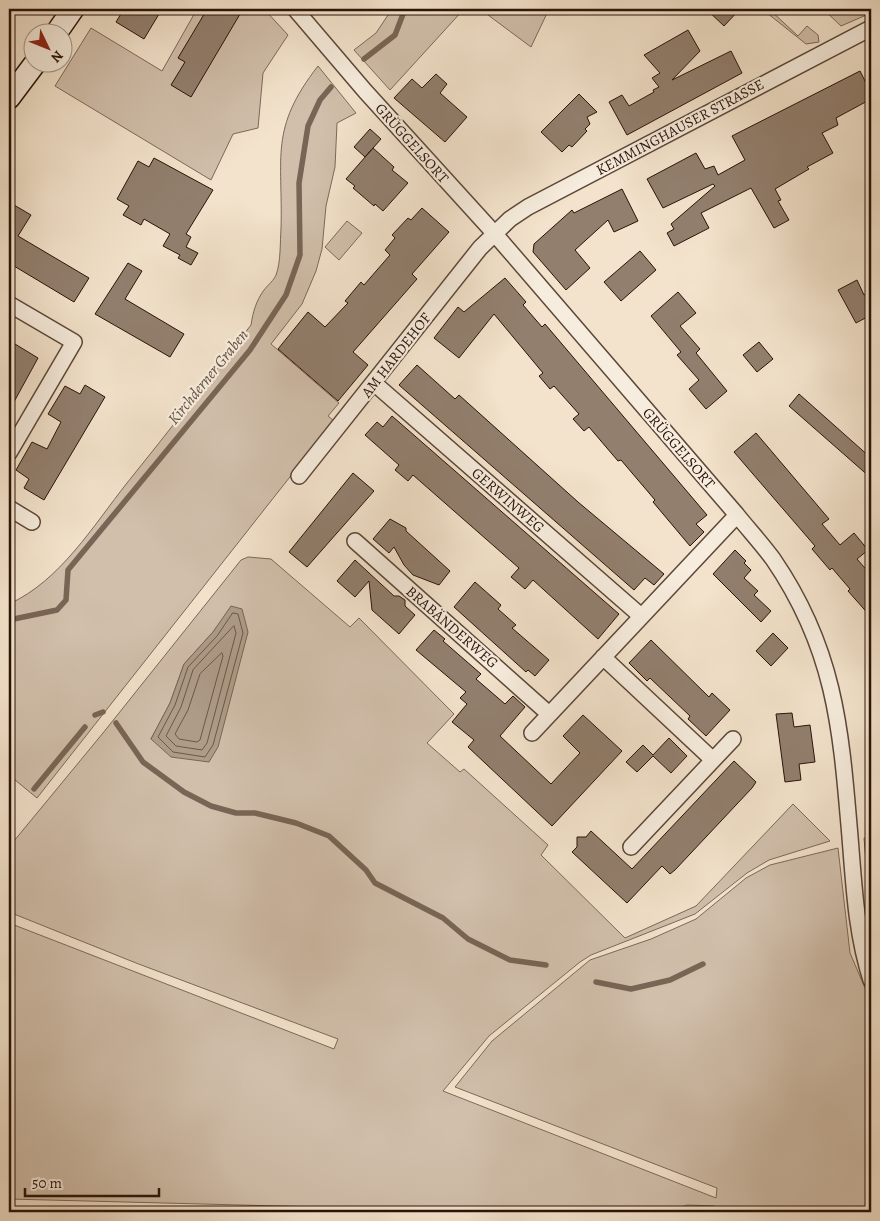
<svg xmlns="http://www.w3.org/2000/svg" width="880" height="1221" font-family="Alegreya,serif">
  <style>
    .green { fill: #d1bfab; stroke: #7d685a; fill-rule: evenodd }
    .water { fill: #ae9c89; stroke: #796555 }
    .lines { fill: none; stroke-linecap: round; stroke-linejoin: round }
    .shore { stroke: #6c5748; stroke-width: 1 }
    .stream { stroke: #796555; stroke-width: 5.5 }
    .building { fill: #927f6e; stroke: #291208 }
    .minor-casing { stroke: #5c4639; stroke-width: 18 }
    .secondary-casing { stroke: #291208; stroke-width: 24 }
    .minor { stroke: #f7edde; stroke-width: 15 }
    .secondary { stroke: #f7edde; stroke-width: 21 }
    .labels { text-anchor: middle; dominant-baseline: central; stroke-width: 4.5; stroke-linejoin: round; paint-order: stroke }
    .street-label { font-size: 15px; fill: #291208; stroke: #f7edde }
    .water-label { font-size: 16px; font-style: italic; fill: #655042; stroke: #f7edde }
  </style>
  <rect width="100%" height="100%" fill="#f3e3cc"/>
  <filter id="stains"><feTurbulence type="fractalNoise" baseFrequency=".004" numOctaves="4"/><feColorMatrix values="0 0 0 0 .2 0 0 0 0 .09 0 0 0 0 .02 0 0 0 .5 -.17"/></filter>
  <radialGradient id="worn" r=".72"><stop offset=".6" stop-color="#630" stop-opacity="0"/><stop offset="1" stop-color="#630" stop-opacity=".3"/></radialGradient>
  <path class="green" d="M197 9H264L288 35 263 73 258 128 233 134 211 180 55 86 91 28 162 71Z
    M392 9H464L390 90 354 50 376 33Z
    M480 9H549L531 47Z
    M762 9H769L798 36 807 26 818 35 819 42 806 44Z
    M823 9H871V13L841 26Z
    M318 66 356 113 337 123 335 167 326 206 322 249 316 271 302 304 271 344 339 403 328 416 334 421 37 798 9 775V604C60 581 93 526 127 483 169 431 210 378 251 325 253 312 256 301 264 290 268 285 274 280 276 275 281 262 280 242 281 229 283 156 269 129 318 66Z
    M347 221 362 233 339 260 325 247Z
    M248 557 271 559 350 627 359 618 454 714 427 743 460 772 464 769 548 845 541 855 625 938 696 906 793 804 830 841 769 860 747 873 695 914 591 955 580 962 489 1036 443 1091 716 1198 717 1188 455 1087 492 1041 590 960 651 939 696 919 746 878 770 865 838 848 850 953 871 1002V1212H715V1206L687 1205 669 1212H510L9 1199V923L334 1049 338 1039 136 963 9 912V847L103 733 241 560ZM232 606 151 739 170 703 184 664 213 632Z
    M864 838 871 839V925V923Z"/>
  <path class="water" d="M231 606 242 609 248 632 218 747 209 762 171 757 151 739 170 703 184 664 213 632Z"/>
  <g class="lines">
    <path class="shore" d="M233 613 238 614 243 633 213 745 205 757 173 752 158 737 175 705 188 667 217 636Z
      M234 626 236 633 207 743 202 750 176 746 166 736 181 707 193 670Z
      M222 653 223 656 200 740 197 742 179 739 175 734 188 710 200 674Z"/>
    <path class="stream" d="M364 59 395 35 405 9
      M9 620 57 610 66 600 68 570 250 350 286 295 300 255 299 183 308 126 320 100 331 87
      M95 715 103 712
      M116 723 143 762 184 792 211 806 236 813H255L296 823 329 836 366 870 375 883 443 918 468 939 510 960 546 965
      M34 789 85 727
      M596 982 631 989 670 980 703 964"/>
  </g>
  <path class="building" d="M124 9H162L144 39 116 22Z
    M216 9H243L191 97 171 85 185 62 178 58 206 11 212 15Z
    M706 9H740L724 26Z
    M688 30 700 51 672 80 731 51 742 73 627 135 609 102 622 95 629 106 654 92 653 90 659 87 652 78 660 73 644 55Z
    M860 71 866 83 871 80V99L836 118 838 125 822 133 833 153 807 167 809 169 775 189 781 200 778 201 789 220 774 228 751 188 701 213 709 228 674 246 667 233 674 229 671 224 715 186 713 184 663 208 647 179 696 153 705 169 714 166 718 175 745 160 732 136Z
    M436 74 447 84 440 93 467 117 445 142 394 98 412 79 422 88Z
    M579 94 597 112 587 117 590 124 585 129 587 131 572 147 569 145 562 152 541 132Z
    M370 129 381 139 365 157 354 147Z
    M373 148 394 167 392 170 408 183 383 211 375 204 374 206 353 188 355 186 346 179Z
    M154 158 213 190 186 234 191 237 186 247 198 253 191 265 178 258 180 255 163 246 170 234 144 219 141 225 123 215 129 206 117 199 138 161 149 167Z
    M622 189 638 221 614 232 608 220 575 250 590 268 566 290 533 252 534 244 572 210 574 213Z
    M9 202 31 215 18 236 89 278 74 302 9 263Z
    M422 208 449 232 412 274 417 279 353 352 368 365 338 401 278 349 308 312 325 327 348 303 345 301 361 282 364 285 390 255 385 250 395 238 392 235 408 218 411 220Z
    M640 251 656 270 621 301 604 282Z
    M128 263 142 271 125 299 184 334 170 357 95 314Z
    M505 278 526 302 523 305 542 327 545 324 707 515 696 524 704 532 690 546 653 502 655 500 621 460 618 461 589 427 584 431 573 419 579 414 554 386 550 389 539 376 543 373 494 314 459 358 434 338 458 307 464 312Z
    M857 280 864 295 871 290V315L856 323 838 290Z
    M678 292 696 313 680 326 700 349 696 353 727 391 706 409 689 389 699 380 677 355 681 352 651 316Z
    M759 342 773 359 757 372 743 355Z
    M15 344 38 358 9 411V355Z
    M417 365 455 399 459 395 578 502 664 574 654 585 645 578 634 590 399 385Z
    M85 385 105 397 44 500 24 488 29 479 16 470 32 442 47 449 61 422 48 414 65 386 80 394Z
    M799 394 871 458V478L789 406Z
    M392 416 619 614 598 639 533 580 525 589 511 577 519 568 413 475 408 481 395 470 399 465 365 435 377 422 383 427Z
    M756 433 829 519 822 524 840 545 854 533 868 550 857 559 871 575V617L848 591 850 589 832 568 830 570 812 549 815 546 734 452Z
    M353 473 374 491 307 567 289 552Z
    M390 519 406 528V531L450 571 439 585 413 575 404 565 394 547 389 553 373 539Z
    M735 550 746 561 744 563 751 570 744 578 758 591 754 595 771 611 761 622 713 574Z
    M355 560 394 596H399L405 600V606L415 615 399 634 372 610 369 581 355 597 337 581Z
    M475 582 501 605 498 609 516 625 512 628 549 660 535 676 528 670 526 672 454 607Z
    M434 630 445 639 443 641 481 674 476 679 505 704 513 696 525 707 500 736 551 784 580 753 563 736 583 715 622 751 552 826 468 747 474 740 452 722 467 704 460 698 466 692 416 650Z
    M773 633 788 648 771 666 756 651Z
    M651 640 709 697 712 693 730 710 706 736 688 719 690 716 650 678 647 681 629 663Z
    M792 713 794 727 810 725 815 762 799 764 801 780 785 782 776 714Z
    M669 738 687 756 671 773 653 756 637 772 626 762 643 745 653 755Z
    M734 761 756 782 752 788 675 870 670 874 662 866 627 903 572 852 577 847V837H586L591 831 632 869Z"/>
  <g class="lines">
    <g class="minor-casing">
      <path id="minor" d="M295 9 365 91 494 233 737 515C749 530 762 544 773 559 836 651 841 731 850 837 854 886 856 933 871 980
        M9 304 74 342 9 453
        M374 383 641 616
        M299 476 480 248 510 219 528 207 871 28
        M9 508 32 522
        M355 541 549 714
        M603 657 713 760
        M532 733 737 515
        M631 847 733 739"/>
    </g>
    <g class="secondary-casing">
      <path id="secondary" d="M57 32 73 9
        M9 98 36 62"/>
    </g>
    <use href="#minor" class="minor"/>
    <use href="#secondary" class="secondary"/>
  </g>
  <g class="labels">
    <g class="street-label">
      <text transform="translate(680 127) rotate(-28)">KEMMINGHAUSER STRASSE</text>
      <text transform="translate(412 143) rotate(48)">GRÜGGELSORT</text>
      <text transform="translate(396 355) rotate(-52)">AM HARDEHOF</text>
      <text transform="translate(679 448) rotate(49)">GRÜGGELSORT</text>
      <text transform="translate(508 500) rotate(41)">GERWINWEG</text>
      <text transform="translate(452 627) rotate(41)">BRABÄNDERWEG</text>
    </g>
    <g class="water-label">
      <text transform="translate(208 377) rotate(-51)">Kirchderner Graben</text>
    </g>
  </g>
  <rect width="880" height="1221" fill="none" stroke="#f3e3cc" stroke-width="30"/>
  <rect x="10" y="10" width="860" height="1201" fill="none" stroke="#291208" stroke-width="2.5"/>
  <rect x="15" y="15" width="850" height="1191" fill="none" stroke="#291208"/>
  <g transform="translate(48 48) rotate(133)"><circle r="24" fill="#f7edde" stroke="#a59588"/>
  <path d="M0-4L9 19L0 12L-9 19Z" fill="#8f2418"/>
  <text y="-8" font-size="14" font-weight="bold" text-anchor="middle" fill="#291208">N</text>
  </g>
  <path d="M25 1188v8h134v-8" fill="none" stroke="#291208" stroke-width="2.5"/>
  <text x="32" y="1188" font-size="15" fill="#291208" stroke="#f7edde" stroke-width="4" paint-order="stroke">50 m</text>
  <rect width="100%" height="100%" filter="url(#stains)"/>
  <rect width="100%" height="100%" fill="url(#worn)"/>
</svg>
